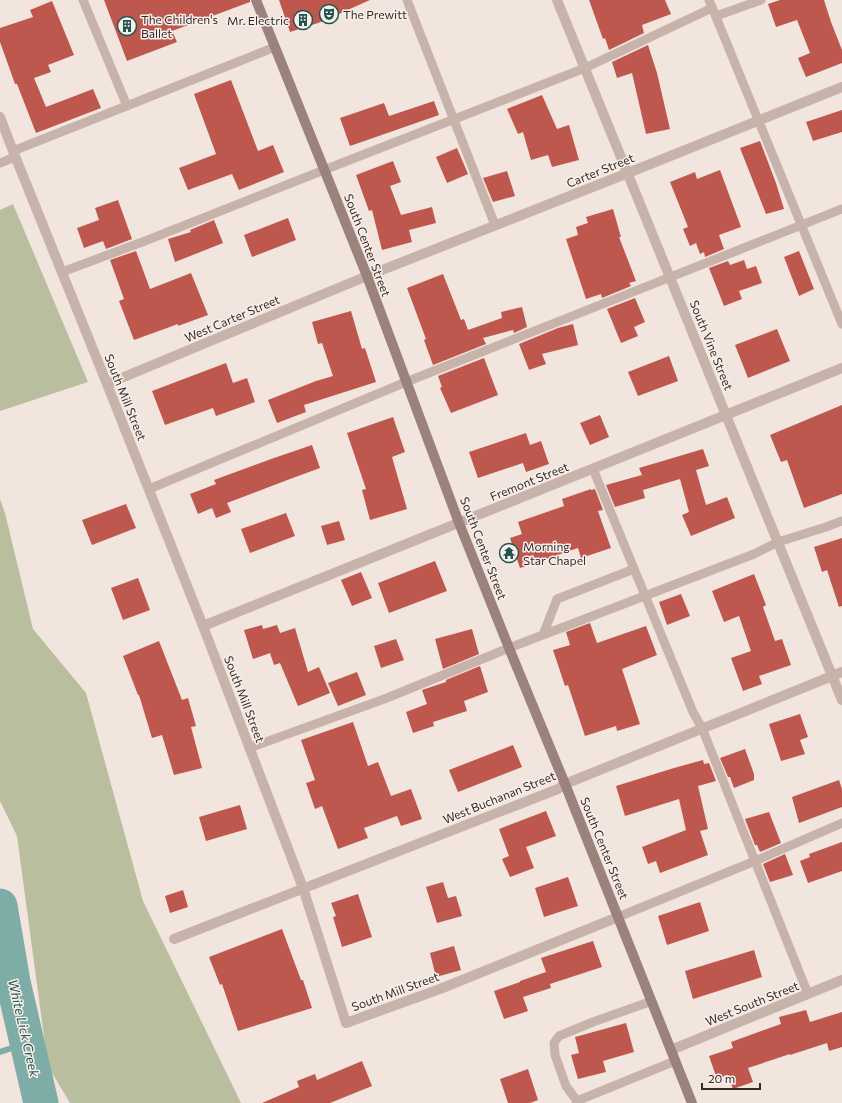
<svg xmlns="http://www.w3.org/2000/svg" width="842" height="1103" font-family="Commissioner,sans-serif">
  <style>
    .green { fill: #b9bf9e }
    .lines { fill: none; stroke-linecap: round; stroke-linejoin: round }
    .stream { stroke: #7eaca7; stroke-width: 6 }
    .river { stroke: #7eaca7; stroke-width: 35 }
    .building { fill: #be584e }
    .service { stroke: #c8b3aa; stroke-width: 9 }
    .minor { stroke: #c8b3aa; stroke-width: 10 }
    .secondary { stroke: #9c827c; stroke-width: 10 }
    .labels { text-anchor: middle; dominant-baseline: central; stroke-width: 3; stroke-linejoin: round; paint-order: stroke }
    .poi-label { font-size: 12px; fill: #362b29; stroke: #f9efea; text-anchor: start }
    .street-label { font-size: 12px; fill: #362b29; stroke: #f9efea }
    .water-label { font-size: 13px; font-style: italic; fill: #215550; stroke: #f9efea }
  </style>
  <rect width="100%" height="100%" fill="#f1e5de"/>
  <path class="green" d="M13 204 88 382 0 411V210Z
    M0 499 5 513 33 629 86 693 143 901 241 1103H70L48 1066 17 836 0 801Z"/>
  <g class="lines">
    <path class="stream" d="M0 1052 27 1043"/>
    <path class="river" d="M0 906 13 982 41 1103"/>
  </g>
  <path class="building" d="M104 0H250V2L172 31 177 42 127 61Z
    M279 0H370L321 22 290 32Z
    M589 0H665L671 14 642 25 644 33 609 50 605 38 603 39Z
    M780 0H824L831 22 842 50V63L806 77 798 58 810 53 797 20 776 27 768 4Z
    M52 1 74 55 48 65 51 72 34 78 46 107 93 89 101 108 36 133 17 84H15L0 42V28L33 17 30 10Z
    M648 45 657 73 670 129 646 134 632 73 617 78 612 62Z
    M231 80 258 151 273 145 284 172 239 190 232 174 188 190 179 168 216 154 194 94Z
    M542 95 557 129 569 125 579 160 552 167 548 155 531 160 523 132 518 134 507 109Z
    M434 101 439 115 350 146 340 118 384 103 389 116Z
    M842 110V132L813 141 806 122Z
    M760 141 776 183 784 209 766 214 740 148Z
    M457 148 468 174 447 183 436 157Z
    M393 161 401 182 390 186 401 215 432 207 436 223 409 230 412 242 382 250 372 210 369 211 356 175Z
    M720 170 741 227 719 235 724 249 705 257 704 252 700 254 696 243 690 246 683 229 688 227 670 182 695 172 697 179Z
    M507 171 515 196 493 202 483 178Z
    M118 200 132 239 106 249 103 241 84 248 77 228 99 220 95 208Z
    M613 209 621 237H619L636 281 629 283 631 286 602 298 601 294 586 299 566 239 578 235 576 227 588 223 586 217Z
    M288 218 296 240 252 257 244 235Z
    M214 220 223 243 175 262 168 239 191 232 190 230Z
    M136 251 150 289 191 273 208 315 178 326V324L134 340 119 301 124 299 110 260Z
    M799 251 814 289 799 296 784 257Z
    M744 260 747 269 756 266 762 283 739 291 742 299 724 306 709 268 728 261 730 265Z
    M443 274 461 320 464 319 468 330 502 318 501 312 522 307 527 327 514 333 513 330 483 338 486 344 433 365 424 340 426 339 407 288Z
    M635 298 645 322 634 327 638 336 621 343 607 309Z
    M351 311 362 349 365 348 376 382 304 405 306 412 277 423 268 400 316 381 333 376 322 343 318 344 312 322Z
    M573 324 578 345 542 354 546 364 529 370 519 344 558 328Z
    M777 329 790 361 748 378 735 345Z
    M669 356 678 381 638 396 628 372Z
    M484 358 498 395 451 413 440 388 442 387 438 376Z
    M226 363 233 383 247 378 255 402 216 416 213 408 165 425 152 391Z
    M842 405V494L804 508 787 460 781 462 770 435Z
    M600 415 609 437 590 445 580 423Z
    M393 417 405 452 392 457 407 509 370 520 362 490 366 489 347 433Z
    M526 433 530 445 541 441 549 464 526 472 523 463 478 478 469 452Z
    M312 445 320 468 290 479 227 503 231 512 216 518 212 508 198 514 190 494 216 484 214 480 274 458Z
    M703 449 709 466 696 470 706 505 727 497 735 518 691 536 682 515 689 512 680 479 643 490 645 498 615 507 606 485 642 475 639 468Z
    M591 489V490L595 489 603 510 598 511 611 548 581 558 578 548 520 568 510 538 522 534 518 522 564 506 562 499Z
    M126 504 136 528 92 545 82 520Z
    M286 513 295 536 250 553 241 529Z
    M339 521 345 540 327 545 321 526Z
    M842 538V606L839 607 827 570 822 572 814 547Z
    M435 561 447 591 389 613 378 583Z
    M361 572 372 598 352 606 341 580Z
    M754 574 766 605 763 607 775 641 782 639 791 665 759 676 762 684 743 691 731 658 751 651 739 616 724 622 712 591Z
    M138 578 150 610 123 620 111 588Z
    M681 594 690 616 667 625 659 602Z
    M590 623 597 643 646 626 657 655 622 669 640 724 617 731 616 726 585 736 568 685 565 686 553 650 570 645 566 632Z
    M262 625 263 629 277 625 280 633 295 628 308 672 319 667 330 693 298 706 280 663 274 665 270 653 253 659 244 630Z
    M472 629 479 654 443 669 435 639Z
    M396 639 404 660 381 668 374 646Z
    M159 641 182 700 188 698 196 726 191 727 202 768 174 775 162 735 152 738 139 695H138L123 656Z
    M480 666 488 692 464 701 467 711 433 722 434 726 413 733 406 712 427 704 422 690 446 682V680Z
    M357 672 366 695 338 706 328 683Z
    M800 714 808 737 800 740 805 754 781 761 769 724Z
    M353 722 368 766 378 762 391 796 411 789 422 819 401 826 397 816 364 828 368 838 338 849 322 806 315 809 306 783 315 780 301 740Z
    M513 745 522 767 458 792 449 770Z
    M745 749 754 774V780L734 788 730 777H728L720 758Z
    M703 760 704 764 709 763 716 781 698 786 708 829 700 831 708 855 660 873 656 861 648 864 642 847 686 830 679 799 625 816 616 786 674 768Z
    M839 780 842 789V807L799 823 792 797Z
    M240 805 247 829 206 841 199 817Z
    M546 811 556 836 526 847 534 868 510 877 502 859 509 856 499 829Z
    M769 812 781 843 760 852 757 845H755L745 819Z
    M842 842V871L808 883 800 861 810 857 809 854Z
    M785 854 793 875 770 882 763 864Z
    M568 877 578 906 544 917 535 888Z
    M443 882 448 898 456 896 462 916 437 923 426 887Z
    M183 890 188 907 170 913 165 896Z
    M358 894 372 937 342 947 333 917 336 916 331 903Z
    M700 902 709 931 667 945 658 916Z
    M282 929 301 980H303L312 1008 238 1031 222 984 220 985 209 957Z
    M593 941 602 967 550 984 551 988 523 997 528 1011 504 1019 494 991 520 982V981L546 972 541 958Z
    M454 946 461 970 436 977 430 953Z
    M754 950 762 977 693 999 685 971Z
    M806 1010 810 1022 842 1012V1047L829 1051 827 1043 790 1055V1054L748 1068 753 1082 733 1089 728 1075 717 1079 709 1056 733 1048 731 1042 781 1024 779 1017Z
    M626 1023 634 1052 603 1061 606 1072 578 1079 571 1055 579 1053 575 1037Z
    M362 1061 372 1086 330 1103H262L299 1087 297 1081 315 1074 317 1080Z
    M528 1069 538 1100 530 1103H508L500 1079Z"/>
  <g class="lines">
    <path class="service" d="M83 0 127 106
      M407 0 495 225
      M709 0 842 324
      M716 16 761 0
      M13 151 275 47
      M0 163 15 157
      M62 272 145 241 324 170 585 68 712 8
      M593 469 693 712 702 728 808 994
      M149 489 406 382 842 209
      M543 635 557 599 634 569
      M249 748 387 698 509 648 754 554 778 542 826 527 842 521
      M618 917 755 861 842 823
      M577 1101 566 1086 555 1055 554 1043 559 1036 593 1022 652 1001
      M576 1103 577 1101 675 1061"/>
    <path class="minor" d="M557 0 842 700
      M0 117 13 151 107 384 203 626 303 888 346 1023 440 989 618 917
      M107 384 367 276 628 173 842 87
      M203 626 842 368
      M174 939 558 789 565 784 842 672
      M671 1050 842 980"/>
    <path class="secondary" d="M256 0 367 276 459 523 509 648 565 784 692 1103"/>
  </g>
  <defs>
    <g id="theatre-ring" transform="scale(1)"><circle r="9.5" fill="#f9efea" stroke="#215550" stroke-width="1.5"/><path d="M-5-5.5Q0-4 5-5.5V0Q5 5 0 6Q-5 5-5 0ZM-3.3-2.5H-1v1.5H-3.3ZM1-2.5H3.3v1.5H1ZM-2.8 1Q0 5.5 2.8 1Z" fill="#215550"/></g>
    <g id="building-ring" transform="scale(1)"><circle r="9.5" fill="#f9efea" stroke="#215550" stroke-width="1.5"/><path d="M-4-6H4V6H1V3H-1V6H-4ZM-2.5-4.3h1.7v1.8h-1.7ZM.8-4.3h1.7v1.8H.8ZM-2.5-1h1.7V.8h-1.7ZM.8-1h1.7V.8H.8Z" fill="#215550"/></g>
    <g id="temple-ring" transform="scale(1)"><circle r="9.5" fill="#f9efea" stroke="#215550" stroke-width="1.5"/><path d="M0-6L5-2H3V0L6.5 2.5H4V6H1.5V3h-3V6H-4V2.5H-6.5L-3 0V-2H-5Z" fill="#215550"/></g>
  </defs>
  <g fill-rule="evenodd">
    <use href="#theatre-ring" x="329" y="14"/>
    <use href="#building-ring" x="303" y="20"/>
    <use href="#building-ring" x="127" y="26"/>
    <use href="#temple-ring" x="509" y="553"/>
  </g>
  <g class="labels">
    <g class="poi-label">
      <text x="343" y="14">The Prewitt</text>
      <text x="141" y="19">The Children's<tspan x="141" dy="14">Ballet</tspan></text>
      <text x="289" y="20" text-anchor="end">Mr. Electric</text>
      <text x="523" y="546">Morning<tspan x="523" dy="14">Star Chapel</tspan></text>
    </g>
    <g class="street-label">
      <text transform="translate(600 170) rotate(-22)">Carter Street</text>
      <text transform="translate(368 245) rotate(69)">South Center Street</text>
      <text transform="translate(232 318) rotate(-23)">West Carter Street</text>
      <text transform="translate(712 345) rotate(68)">South Vine Street</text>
      <text transform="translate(126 397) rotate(68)">South Mill Street</text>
      <text transform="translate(529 481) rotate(-22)">Fremont Street</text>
      <text transform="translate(484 548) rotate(69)">South Center Street</text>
      <text transform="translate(245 699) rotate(69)">South Mill Street</text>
      <text transform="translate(499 797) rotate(-22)">West Buchanan Street</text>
      <text transform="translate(605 848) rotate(68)">South Center Street</text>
      <text transform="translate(395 991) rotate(-20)">South Mill Street</text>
      <text transform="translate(752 1003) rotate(-22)">West South Street</text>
    </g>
    <g class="water-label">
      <text transform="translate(24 1028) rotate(77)">White Lick Creek</text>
    </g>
  </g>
  <path d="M702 1083v6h58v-6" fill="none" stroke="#362b29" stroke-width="2"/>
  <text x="708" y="1083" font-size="12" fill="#362b29" stroke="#f9efea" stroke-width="3" paint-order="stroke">20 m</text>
</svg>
